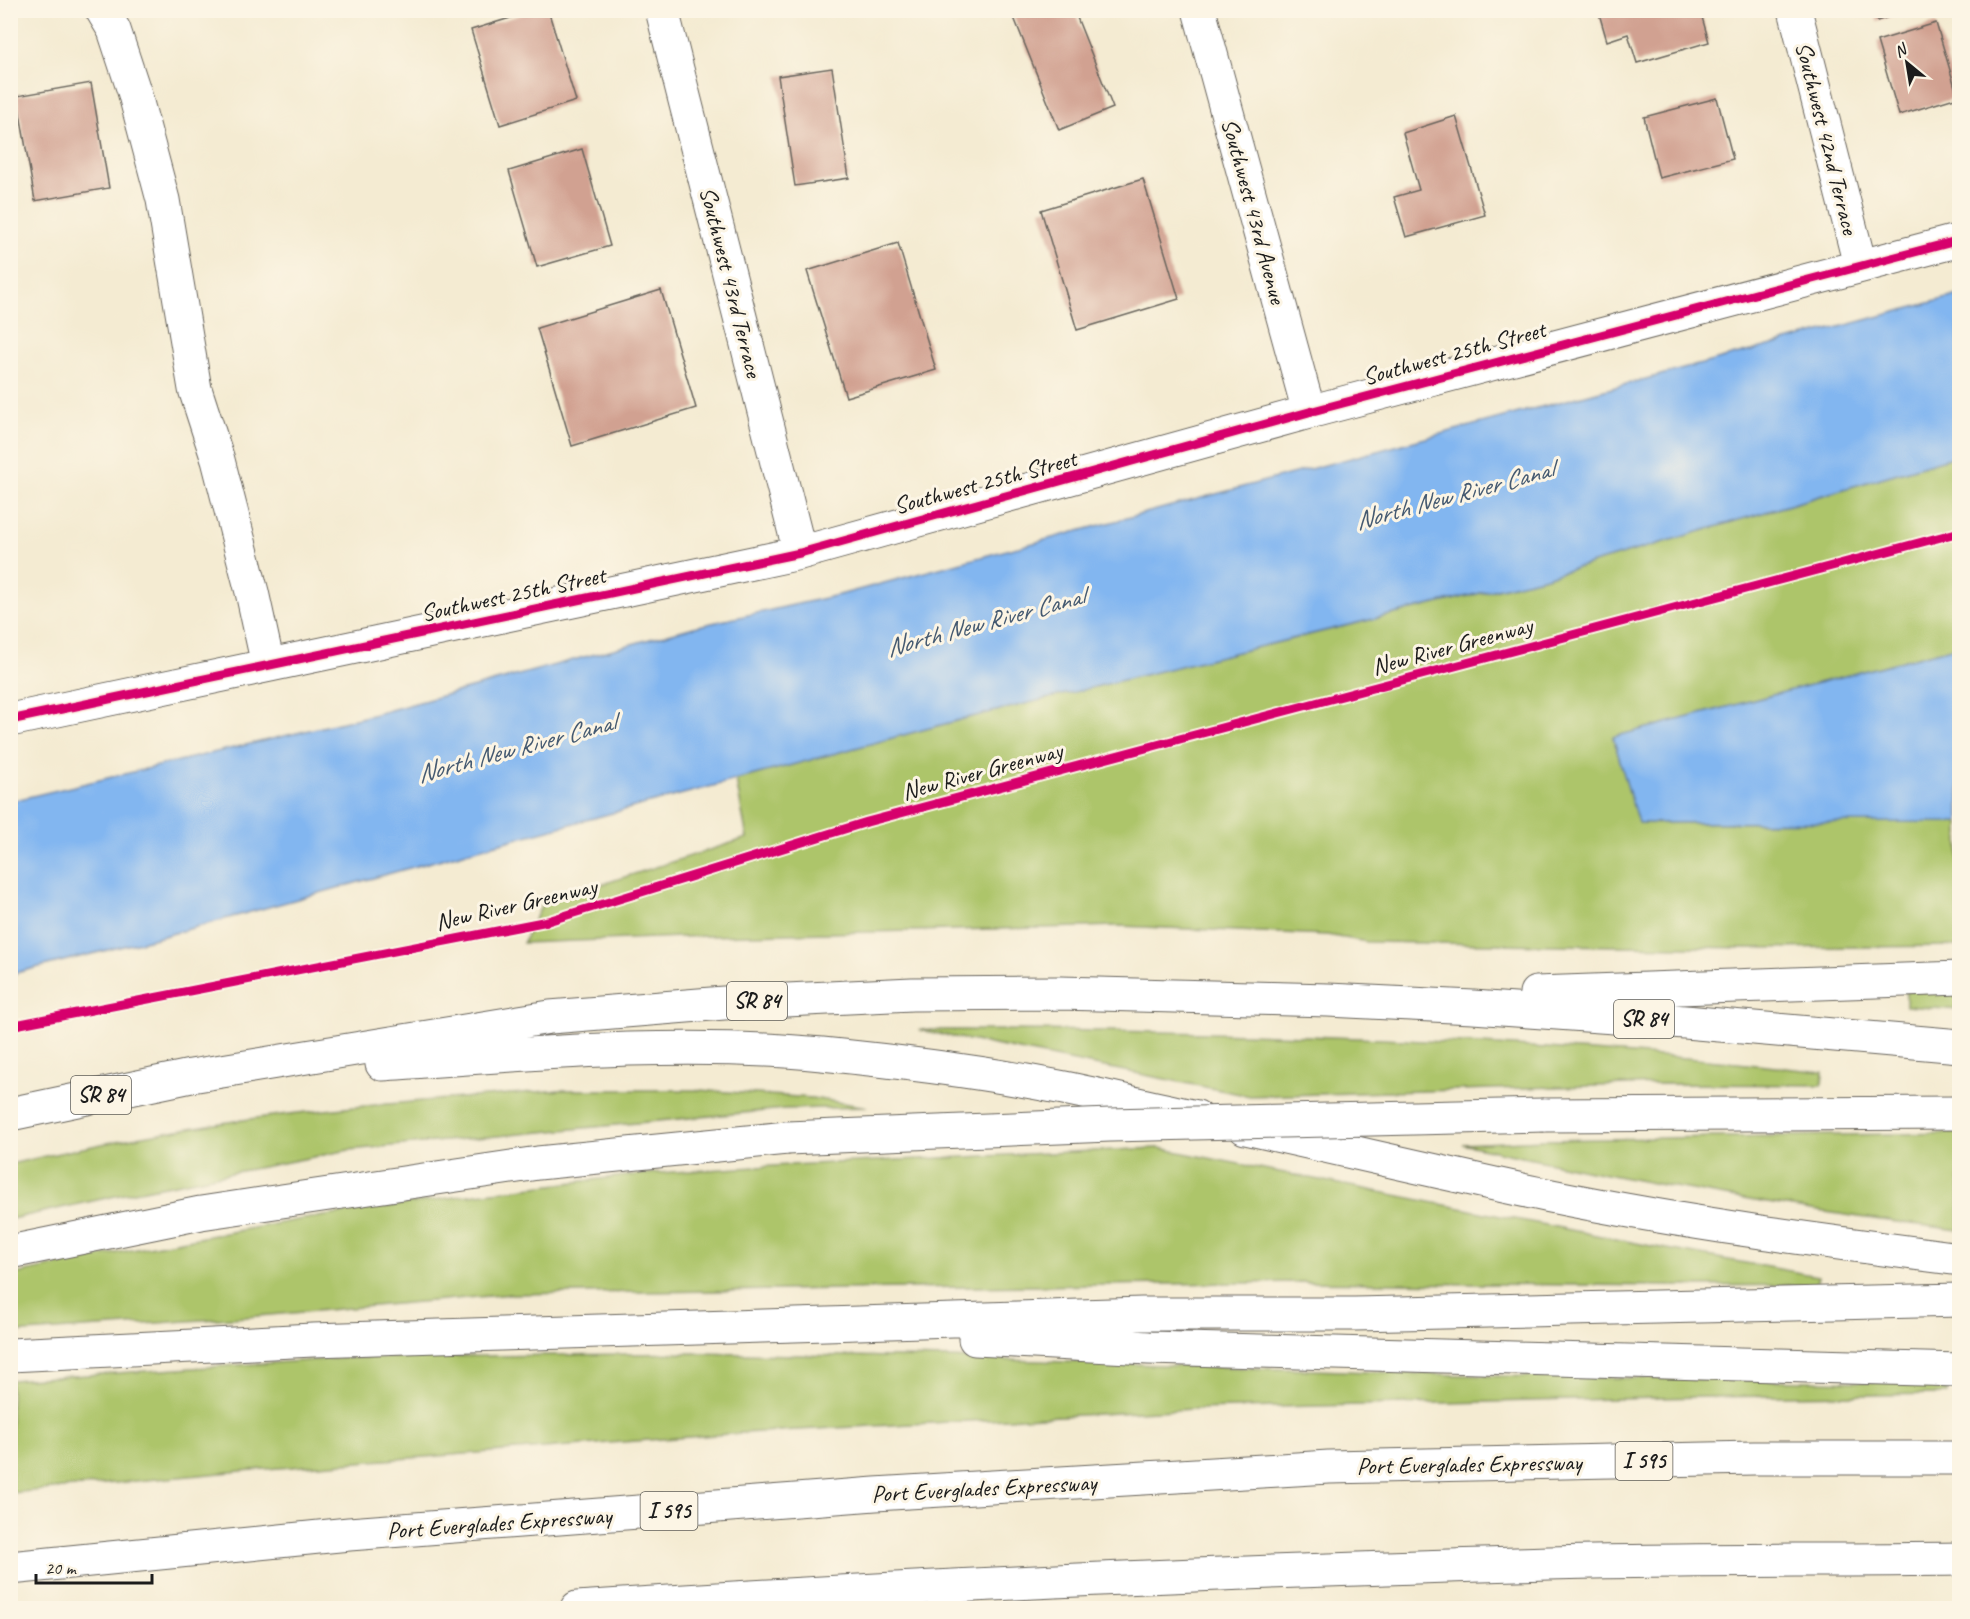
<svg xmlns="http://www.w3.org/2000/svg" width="1970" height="1619" font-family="Caveat,sans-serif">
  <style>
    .green { fill: #adc56a; stroke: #647043; stroke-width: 1.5 }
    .water { fill: #82b6f0; stroke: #4f6986; stroke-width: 1.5 }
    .building { fill: #d1a191 }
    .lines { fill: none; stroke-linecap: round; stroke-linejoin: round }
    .minor-casing { stroke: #68645c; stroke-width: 35 }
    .major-casing { stroke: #68645c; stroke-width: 35 }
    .highway-casing { stroke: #68645c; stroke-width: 35 }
    .minor { stroke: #fff; stroke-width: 33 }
    .major { stroke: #fff; stroke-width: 33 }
    .highway { stroke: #fff; stroke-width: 33 }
    .highway-bridge-casing { stroke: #68645c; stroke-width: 35; stroke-linecap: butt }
    .highway-bridge { stroke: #fff; stroke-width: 33 }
    .cycleway-casing { stroke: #fcf5e5; stroke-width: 13 }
    .cycleway { stroke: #d6006c; stroke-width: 9 }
    .labels { text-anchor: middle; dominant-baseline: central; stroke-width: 6; stroke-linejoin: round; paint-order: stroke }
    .shield { fill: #fcf5e5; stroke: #5f5d58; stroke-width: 1.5 }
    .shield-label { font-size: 22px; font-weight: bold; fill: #1c1c1c }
    .street-label { font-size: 24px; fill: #1c1c1c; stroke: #fcf5e5 }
    .water-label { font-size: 26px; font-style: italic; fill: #455a71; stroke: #fcf5e5 }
  </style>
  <rect width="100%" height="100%" fill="#fcf5e5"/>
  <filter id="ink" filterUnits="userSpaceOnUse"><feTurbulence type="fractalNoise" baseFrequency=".0167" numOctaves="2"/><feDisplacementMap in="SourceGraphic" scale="12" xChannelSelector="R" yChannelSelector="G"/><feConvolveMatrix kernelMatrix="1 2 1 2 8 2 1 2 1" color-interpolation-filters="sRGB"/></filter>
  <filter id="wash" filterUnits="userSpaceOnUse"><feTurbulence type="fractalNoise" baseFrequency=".008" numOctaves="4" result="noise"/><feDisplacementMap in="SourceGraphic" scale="24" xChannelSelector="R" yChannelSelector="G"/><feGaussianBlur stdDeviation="1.35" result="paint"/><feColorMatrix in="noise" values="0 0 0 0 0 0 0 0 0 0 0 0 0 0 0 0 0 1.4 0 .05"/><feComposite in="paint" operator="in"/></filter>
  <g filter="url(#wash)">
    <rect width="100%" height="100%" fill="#f4ebd2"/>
    <path class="green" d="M1959 455V646L1613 737 1639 823 1959 822V946L1749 948 1367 942 1327 935 1119 926 708 936 523 943 543 903 747 838 736 780 967 718 1542 578Z
      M1906 991 1959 992V1010L1906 1006Z
      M919 1030C1171 1029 1423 1037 1673 1057 1723 1061 1773 1067 1823 1072L1822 1085 1662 1084 1250 1096Z
      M560 1090H699L812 1098 867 1107 785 1109 349 1150 129 1193 11 1219V1164C91 1145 174 1129 257 1118 358 1105 459 1098 560 1090Z
      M1959 1133V1230C1792 1210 1627 1181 1463 1144L1545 1140Z
      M1159 1148 1656 1247 1818 1276 1816 1285 1669 1286 1300 1282 512 1294 246 1317 11 1333V1275L121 1252 297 1220 469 1195 641 1174 789 1165Z
      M696 1353 947 1358 1493 1376 1945 1383 1947 1394 1703 1397 1194 1409 742 1433 252 1470 11 1493V1380L347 1358Z"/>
    <path class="water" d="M1959 295V455L1542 578 967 718 478 849 160 937 11 974V801L372 715 694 627 843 594Z
      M1959 646V822L1638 823 1613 737Z"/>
    <g id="blocks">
      <path class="building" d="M536 10H548L576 101 500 125 471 30Z
        M1011 10H1074L1113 108 1059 130Z
        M1598 10H1700L1709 42 1637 63 1628 34 1607 41Z
        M1874 10H1906V11L1877 21Z
        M1936 23 1958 97 1899 115 1877 41Z
        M832 68 849 178 795 186 778 76Z
        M91 83 109 188 35 201 17 96Z
        M1717 98 1733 159 1659 178 1644 117Z
        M1456 116 1485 215 1406 237 1394 197 1419 190 1403 133Z
        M582 149 610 246 537 267 509 171Z
        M1143 179 1179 299 1077 330 1041 210Z
        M898 243 936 370 846 397 807 271Z
        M661 290 696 408 572 446 537 328Z"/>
    </g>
  </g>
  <g filter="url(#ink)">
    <use href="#blocks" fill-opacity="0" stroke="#68645c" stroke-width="1.5"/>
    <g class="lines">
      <g class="minor-casing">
        <path id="minor" d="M102 10 114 30 134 91 163 200 195 389 218 460 252 592 268 665
          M662 10 800 553
          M1199 10 1309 412
          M1795 10 1860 265
          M10 720 800 553 1309 412 1960 240"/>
      </g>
      <g class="major-casing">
        <path id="major" d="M1536 993 1960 978
          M382 1064C528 1054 676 1040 822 1054 902 1062 985 1072 1064 1088 1109 1097 1153 1108 1197 1117
          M10 1114 191 1076 550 1017 724 1003 912 994 1060 993 1328 1000 1473 1007 1685 1022 1960 1046
          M1245 1128C1345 1150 1446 1174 1546 1195 1683 1223 1821 1241 1960 1259"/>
      </g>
      <g class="highway-casing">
        <path id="highway" d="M1544 1115 1960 1113
          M10 1252 201 1213 538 1163 787 1138
          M975 1339 1149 1348 1960 1370
          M10 1355 313 1340 1142 1314H1355L1960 1300
          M10 1568 349 1534 875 1494 1329 1467 1754 1458H1960
          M577 1608C901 1586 1225 1572 1549 1563 1686 1559 1823 1561 1960 1559"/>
      </g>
      <use href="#minor" class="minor"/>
      <use href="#major" class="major"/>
      <use href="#highway" class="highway"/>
      <g class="highway-bridge-casing">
        <path id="highway-bridge" d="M787 1138 1110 1125 1544 1115"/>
      </g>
      <use href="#highway-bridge" class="highway-bridge"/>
      <g class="cycleway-casing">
        <path id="cycleway" d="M10 720 800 553 1309 412 1960 240
          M10 1026 548 921 867 822 1960 532"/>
      </g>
      <use href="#cycleway" class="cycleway"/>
    </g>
  </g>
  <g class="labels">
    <g class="shield">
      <rect x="727" y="982" width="60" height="38" rx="4.5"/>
      <rect x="1614" y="1000" width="60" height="38" rx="4.5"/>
      <rect x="71" y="1076" width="60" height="38" rx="4.5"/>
      <rect x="1615.5" y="1442" width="57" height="38" rx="4.5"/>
      <rect x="640.5" y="1492" width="57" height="38" rx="4.5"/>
    </g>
    <g class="shield-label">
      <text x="757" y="1001">SR 84</text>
      <text x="1644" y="1019">SR 84</text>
      <text x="101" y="1095">SR 84</text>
      <text x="1644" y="1461">I 595</text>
      <text x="669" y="1511">I 595</text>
    </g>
    <g class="street-label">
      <text transform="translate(1827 138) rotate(76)">Southwest 42nd Terrace</text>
      <text transform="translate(1254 211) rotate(75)">Southwest 43rd Avenue</text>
      <text transform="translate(731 282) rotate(76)">Southwest 43rd Terrace</text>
      <text transform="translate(1454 353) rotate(-15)">Southwest 25th Street</text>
      <text transform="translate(985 482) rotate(-15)">Southwest 25th Street</text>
      <text transform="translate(513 594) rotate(-12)">Southwest 25th Street</text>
      <text transform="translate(1452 646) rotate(-15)">New River Greenway</text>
      <text transform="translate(982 771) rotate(-15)">New River Greenway</text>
      <text transform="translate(516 904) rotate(-13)">New River Greenway</text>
      <text transform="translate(1469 1464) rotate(-1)">Port Everglades Expressway</text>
      <text transform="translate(984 1488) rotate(-3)">Port Everglades Expressway</text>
      <text transform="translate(499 1523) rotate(-4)">Port Everglades Expressway</text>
    </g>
    <g class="water-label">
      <text transform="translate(1454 495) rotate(-15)">North New River Canal</text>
      <text transform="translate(985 622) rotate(-15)">North New River Canal</text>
      <text transform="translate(516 748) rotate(-15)">North New River Canal</text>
    </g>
  </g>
  <rect width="1970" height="1619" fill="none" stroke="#fcf5e5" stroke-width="36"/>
  <g transform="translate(1907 63) rotate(330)" stroke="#fcf5e5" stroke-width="4.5" paint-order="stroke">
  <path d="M0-4.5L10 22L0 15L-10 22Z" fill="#1c1c1c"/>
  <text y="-9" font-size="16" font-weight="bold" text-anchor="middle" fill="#1c1c1c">N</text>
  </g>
  <path d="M36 1574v9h116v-9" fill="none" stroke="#1c1c1c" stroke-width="3"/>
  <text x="45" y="1574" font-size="18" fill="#1c1c1c" stroke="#fcf5e5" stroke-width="4.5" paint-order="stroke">20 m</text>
</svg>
